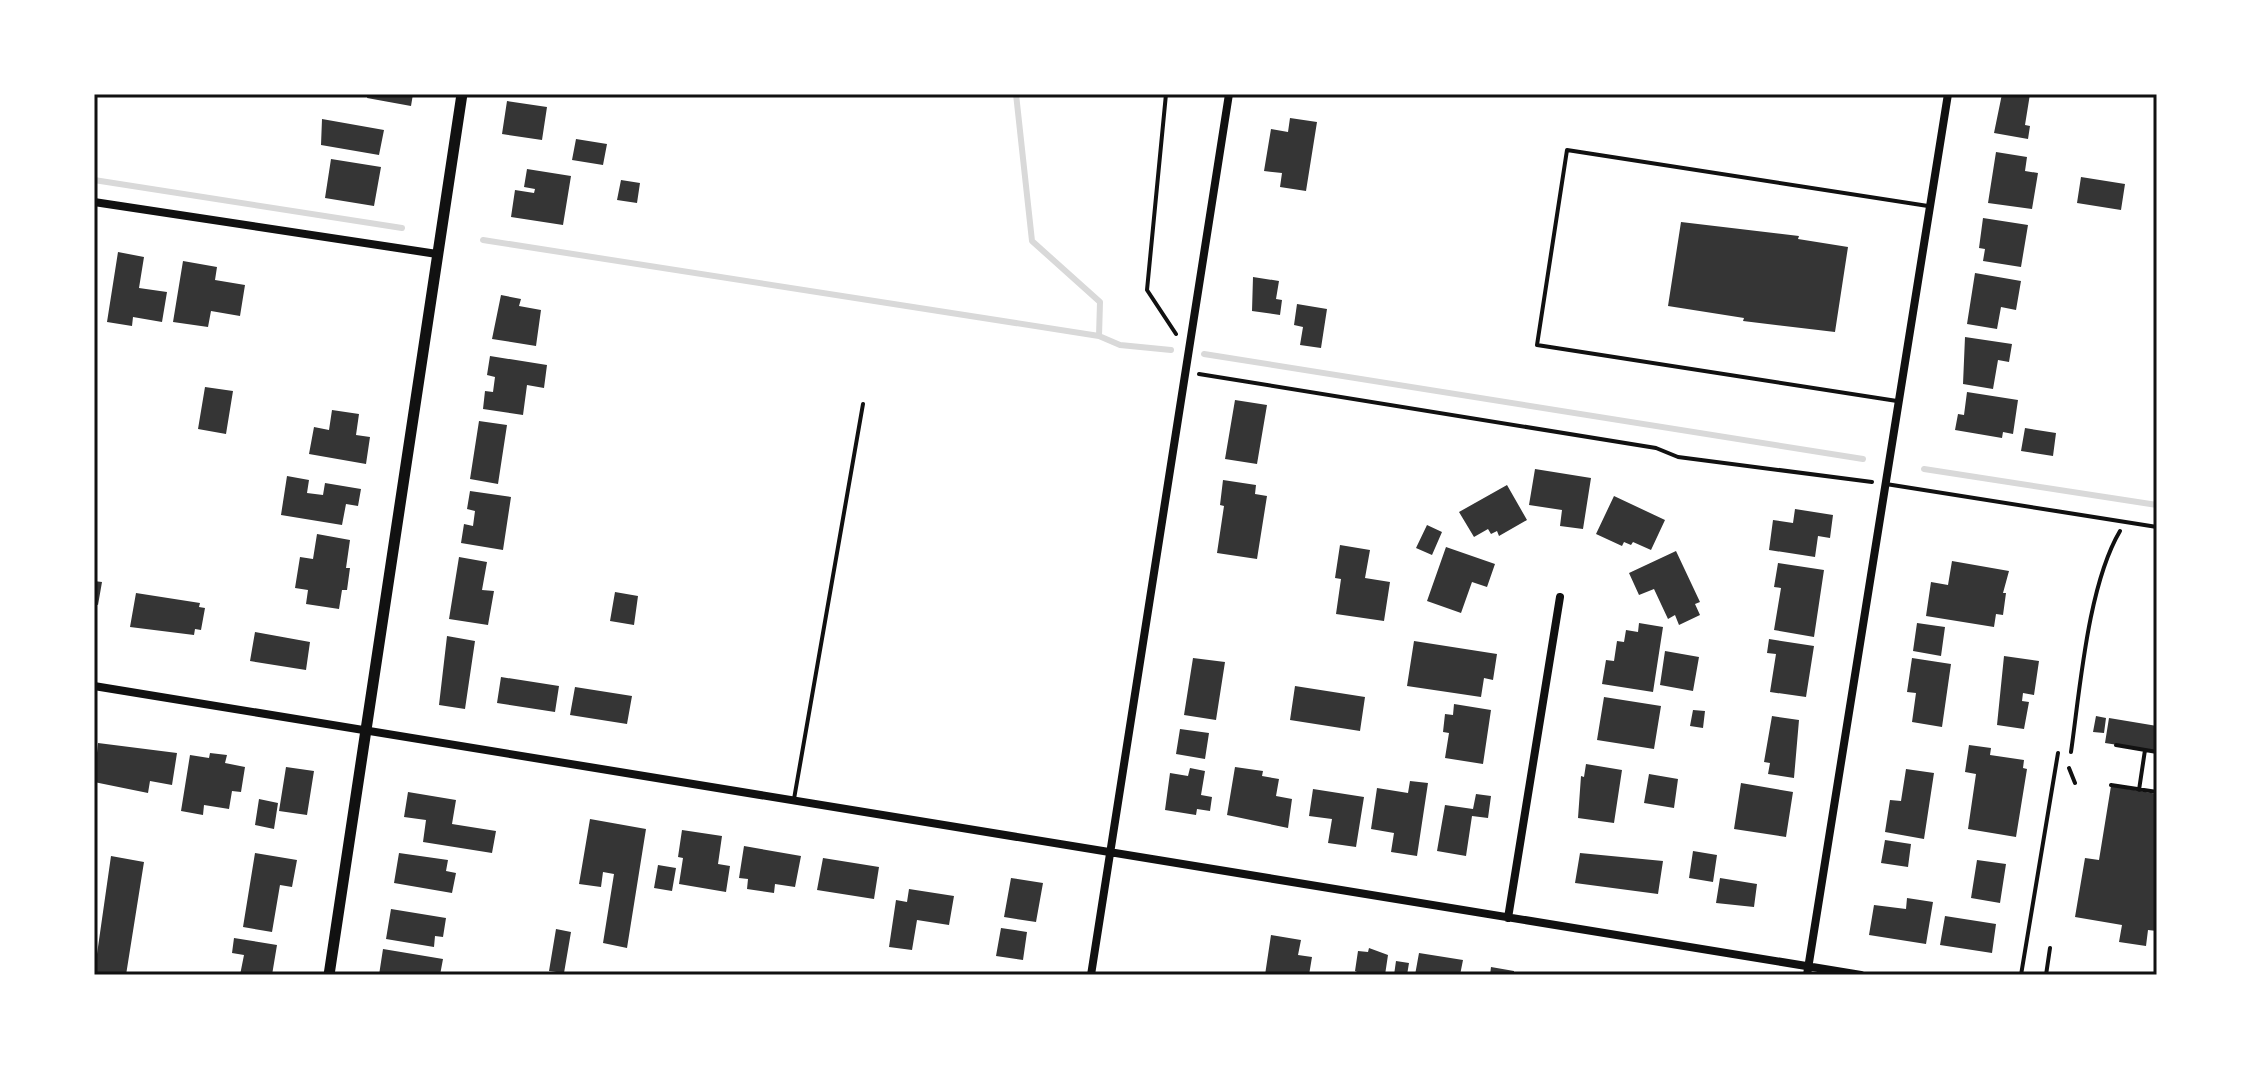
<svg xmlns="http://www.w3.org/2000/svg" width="2251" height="1069" font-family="'Asap Condensed',sans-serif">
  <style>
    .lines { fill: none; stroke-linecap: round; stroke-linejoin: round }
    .stream { stroke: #d9d9d9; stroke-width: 6 }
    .building { fill: #353535 }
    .path { stroke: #111; stroke-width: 4 }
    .service { stroke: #111; stroke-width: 4 }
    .minor { stroke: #111; stroke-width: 8 }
    .tertiary { stroke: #111; stroke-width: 11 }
    .neatline { fill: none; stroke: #111; stroke-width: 3 }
  </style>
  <rect width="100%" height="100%" fill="#fff"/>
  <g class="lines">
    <path class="stream" d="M1016 94 1032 241 1100 302 1099 336 1120 345 1171 350
      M94 180 402 228
      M483 240 1099 336
      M1204 354 1863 459
      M1924 469 2157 505"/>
  </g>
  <path class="building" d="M368 94H413L411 106 367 98Z
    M2002 94H2030L2025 125 2030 126 2028 139 1994 133Z
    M507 101 547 107 542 140 502 134Z
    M1290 118 1317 122 1306 191 1280 187 1282 173 1264 171 1271 129 1288 132Z
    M322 119 384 130 379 155 321 145Z
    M576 139 607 144 603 165 572 160Z
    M1996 152 2027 157 2025 171 2038 173 2032 209 1988 203Z
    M331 159 381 167 374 206 325 198Z
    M527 169 571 176 563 225 511 217 515 190 534 193 535 189 524 187Z
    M2081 177 2125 184 2121 210 2077 203Z
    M621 180 640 183 637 203 617 200Z
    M1983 218 2028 225 2021 267 1983 261 1985 249 1979 248Z
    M1681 222 1799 236 1798 239 1848 247 1835 332 1743 321 1744 318 1668 306Z
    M118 252 144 257 139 288 167 292 162 322 133 317 132 326 107 322Z
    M183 261 217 267 215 280 245 285 240 316 211 311 208 327 173 322Z
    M1975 273 2021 281 2016 310 2001 307 1997 329 1967 324Z
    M1253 277 1279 281 1276 299 1282 300 1280 315 1252 311Z
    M501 295 521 299 519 306 541 310 536 346 492 339Z
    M1297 304 1327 309 1321 348 1300 345 1303 327 1294 325Z
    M1965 337 2012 344 2009 362 1998 360 1993 389 1963 384Z
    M490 356 547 365 544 388 527 385 523 415 483 409 485 391 493 392 495 377 487 375Z
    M205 387 233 391 226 434 198 429Z
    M1967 392 2018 400 2013 434 2003 432 2002 438 1955 430 1958 414 1964 415Z
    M1235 400 1267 405 1257 464 1225 459Z
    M332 410 359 414 356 435 370 437 366 464 309 454 314 427 329 430Z
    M479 421 507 425 498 484 470 479Z
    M2025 428 2056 433 2053 456 2021 451Z
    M1535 469 1591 478 1583 529 1560 526 1562 510 1529 505Z
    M287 476 309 480 307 493 323 495 325 483 361 489 358 506 346 504 342 525 281 515Z
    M1223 480 1256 485 1255 494 1267 496 1257 559 1217 553 1224 506 1220 505Z
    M1507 485 1527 520 1499 536 1497 531 1491 534 1488 529 1474 537 1459 512Z
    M470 491 511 497 503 550 461 543 464 524 473 526 475 511 467 509Z
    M1614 496 1665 520 1651 550 1633 542 1631 545 1624 542 1622 546 1596 534Z
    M1795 509 1833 515 1830 538 1818 536 1815 557 1769 550 1773 520 1793 523Z
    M1427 525 1442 532 1432 555 1416 548Z
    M317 534 350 540 346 568H350L347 590H342L339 609 306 604 308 590 295 588 300 557 313 559Z
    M1340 545 1370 550 1365 578 1390 582 1384 621 1336 614 1341 579 1335 578Z
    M1446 547 1495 564 1487 587 1472 582 1461 613 1427 601Z
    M1676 551 1700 602 1695 604 1700 615 1679 625 1675 615 1668 619 1654 589 1639 595 1629 573Z
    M459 557 487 562 482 590 494 591 488 625 449 619Z
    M1952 561 2009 571 2003 593H2006L2003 615 1996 614 1994 627 1926 616 1931 582 1948 585Z
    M1778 563 1824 570 1814 637 1774 630 1781 588 1774 587Z
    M94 581 102 582 98 605 94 604Z
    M615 592 638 596 634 625 610 621Z
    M136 593 200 603 199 607 205 608 201 630 195 629 194 635 130 627Z
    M1639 623 1663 627 1653 692 1602 684 1606 660 1614 661 1617 641 1624 642 1626 630 1638 632Z
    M1917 623 1945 627 1941 656 1913 651Z
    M255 632 310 642 306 670 250 661Z
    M447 636 475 641 465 709 439 705Z
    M1769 639 1814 646 1806 697 1770 692 1776 654 1767 653Z
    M1414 641 1497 654 1493 680 1484 678 1481 697 1407 686Z
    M1665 651 1699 657 1693 691 1660 685Z
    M2004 656 2039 661 2034 695 2023 693 2022 701 2029 702 2024 729 1997 725Z
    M1193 658 1225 662 1216 720 1184 715Z
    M1912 658 1951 664 1942 727 1912 722 1916 693 1907 692Z
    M501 677 559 686 555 712 497 703Z
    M1295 686 1365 697 1360 731 1290 720Z
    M575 687 632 696 627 724 570 715Z
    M1604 697 1661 706 1654 749 1597 740Z
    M1454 704 1491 710 1483 764 1445 758 1449 733 1443 732 1445 714 1453 715Z
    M1693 710 1705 711 1703 728 1690 726Z
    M1772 716 1799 720 1794 778 1768 774 1770 763 1764 762Z
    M2096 716 2106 718 2104 733 2093 732Z
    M2109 718 2157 726V751L2105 743Z
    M1180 729 1209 733 1205 759 1176 754Z
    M98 743 177 753 172 785 150 781 148 793 94 782Z
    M1969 745 1991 748 1990 755 2024 760 2023 768 2027 769 2016 837 1968 829 1976 774 1965 772Z
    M210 753 227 755 225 763 245 767 241 792 232 791 229 809 204 805 203 815 181 811 190 755 209 758Z
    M1586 764 1622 770 1614 823 1578 818 1581 776 1584 777Z
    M286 767 314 771 307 815 279 811Z
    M1235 767 1263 771 1262 776 1279 779 1276 796 1292 799 1288 828 1227 815Z
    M1190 768 1205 771 1201 795 1212 797 1210 811 1197 809 1196 815 1165 810 1170 773 1188 776Z
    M1906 769 1934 773 1924 839 1885 832 1890 800 1901 801Z
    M1649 774 1678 779 1674 808 1644 803Z
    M1410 781 1428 783 1417 856 1391 852 1394 833 1371 829 1377 788 1408 793Z
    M1741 783 1793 792 1786 837 1734 829Z
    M2111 786 2157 794V931L2148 930 2146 946 2119 942 2122 925 2075 917 2085 858 2099 860Z
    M1313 789 1364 797 1356 847 1328 843 1332 819 1309 816Z
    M408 792 456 800 452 824 496 831 492 853 423 842 426 820 404 817Z
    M1476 794 1491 796 1488 818 1472 816 1466 856 1437 851 1445 805 1473 809Z
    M259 799 278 803 274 829 255 825Z
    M590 819 646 829 627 948 603 943 614 874 603 872 601 887 579 884Z
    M682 830 722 836 718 864 730 866 726 892 679 884 683 858 678 857Z
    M1885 840 1911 844 1908 867 1881 863Z
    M744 846 801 856 795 887 775 884 774 893 747 889 748 879 739 878Z
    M1693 851 1717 855 1713 882 1689 878Z
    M255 853 297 860 292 887 280 885 272 932 243 927Z
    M399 853 448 860 446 871 456 873 452 893 394 883Z
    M1580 853 1663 861 1658 894 1575 883Z
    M111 856 144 862 126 975H94Z
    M823 858 879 867 874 899 817 890Z
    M1977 860 2006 864 2000 903 1971 898Z
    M658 865 676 868 672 891 654 888Z
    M1011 878 1043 883 1036 922 1004 917Z
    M1720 878 1757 884 1754 907 1716 903Z
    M909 889 954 896 949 925 917 920 912 950 889 947 896 900 907 902Z
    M1907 898 1933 902 1926 944 1869 935 1874 905 1906 909Z
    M391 909 446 918 443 937 435 936 434 947 386 939Z
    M1945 916 1996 924 1992 953 1940 945Z
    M1001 928 1027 932 1023 960 996 956Z
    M556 929 571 932 564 973 549 971Z
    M1271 935 1301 940 1298 955 1312 957 1309 975H1265Z
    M234 938 277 945 272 975H240L244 955 232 953Z
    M1369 948 1388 955 1385 975H1363L1355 971 1358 951 1368 952Z
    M383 949 443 959 440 975H379Z
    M1419 953 1463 960 1460 975H1415Z
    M1396 961 1409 963 1407 975H1394Z
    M1491 967 1514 971V975H1490Z"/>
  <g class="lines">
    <path class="path" d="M1166 94 1147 290 1176 334
      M1199 374 1656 448 1678 457 1872 482
      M2116 745 2157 752
      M2071 752C2080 689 2088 585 2120 531
      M2069 768 2075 783
      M2111 785 2157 792
      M2139 790 2145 750"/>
    <path class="service" d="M1897 401 1537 345 1567 150 1928 206
      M1886 484 2157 527
      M794 799 863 404
      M2021 975 2058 753
      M2046 975 2050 948"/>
    <path class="minor" d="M94 202 437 254
      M94 686 1861 975
      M1508 918 1560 597
      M1091 975 1229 94
      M1807 975 1948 94"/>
    <path class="tertiary" d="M329 975 462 94"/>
  </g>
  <rect width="2251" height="1069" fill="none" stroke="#ffffff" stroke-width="192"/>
  <rect x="96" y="96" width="2059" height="877" class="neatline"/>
</svg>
